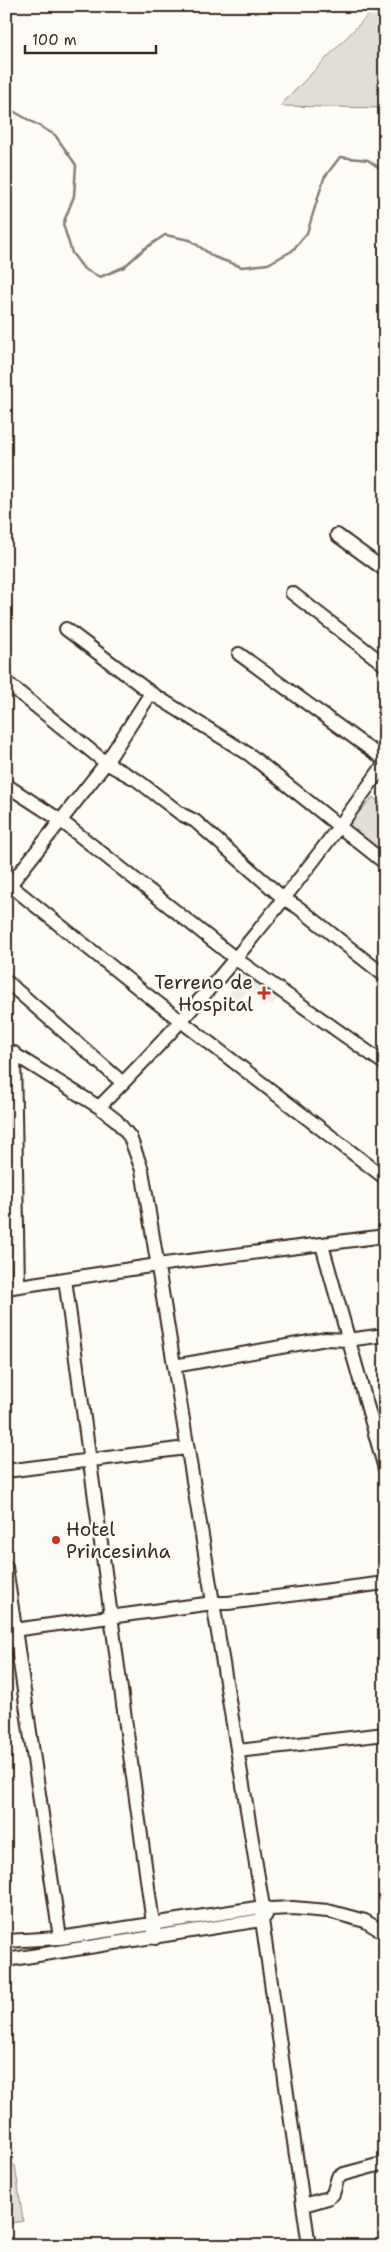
<svg xmlns="http://www.w3.org/2000/svg" width="391" height="2252" font-family="'Shantell Sans',sans-serif">
  <style>
    .built { fill: #efece7 }
    .green { fill: #e1ded7; stroke: #8e847a }
    .lines { fill: none; stroke-linecap: round; stroke-linejoin: round }
    .stream { stroke: #887d74; stroke-width: 2.5 }
    .minor-casing { stroke: #3b2a1e; stroke-width: 16 }
    .minor { stroke: #fdfcf7; stroke-width: 12 }
    .poi-dot { fill: #c8321e; stroke: #fdfcf7; stroke-width: 2 }
    .labels { text-anchor: middle; dominant-baseline: central; stroke-width: 5; stroke-linejoin: round; paint-order: stroke }
    .poi-label { font-size: 19px; fill: #3b2a1e; stroke: #fdfcf7; text-anchor: end }
  </style>
  <rect width="100%" height="100%" fill="#fdfcf7"/>
  <filter id="ink" filterUnits="userSpaceOnUse"><feTurbulence type="fractalNoise" baseFrequency=".02" numOctaves="2"/><feDisplacementMap in="SourceGraphic" scale="10" xChannelSelector="R" yChannelSelector="G"/><feConvolveMatrix kernelMatrix="1 2 1 2 8 2 1 2 1" color-interpolation-filters="sRGB"/></filter>
  <g filter="url(#ink)">
    <path class="built" d="M244 971 280 996 272 1006 248 990 231 1012 221 1005Z"/>
    <path class="green" d="M377 6H385V108L280 106Z
      M373 797 385 808V840L376 849 347 825Z
      M15 2165 23 2221 6 2224V2166Z"/>
    <g class="lines">
      <path class="stream" d="M6 107 55 135 76 165 74 196 63 224 72 253 84 269 100 277 124 267 144 249 165 235 190 240 214 257 242 267 268 264 292 251 307 233 324 178 340 157 368 160 385 172"/>
      <g class="minor-casing">
        <path id="minor" d="M337 535 385 570
          M292 593 385 665
          M66 629 151 693 250 755 385 863
          M239 654 385 760
          M6 682 106 763 137 780 181 814 195 821 283 898 299 908 385 976
          M6 785 60 820 236 959 385 1064
          M6 882 142 991 385 1178
          M6 890 106 763 151 693
          M6 981 123 1083
          M6 1049 99 1107 116 1120 130 1137 142 1170 263 1907 262 1920 309 2246
          M14 1053 18 1286
          M99 1107C205 1002 299 885 385 763
          M322 1245 385 1469
          M65 1279 155 1938
          M6 1288 157 1265 385 1236
          M174 1366 326 1339 347 1340 385 1335
          M6 1471 186 1448
          M6 1567 60 1938
          M6 1631 213 1603H228L385 1583
          M238 1751 385 1734
          M6 1941 60 1938 263 1907 270 1909 293 1908 328 1911 365 1921 385 1933
          M6 1960 262 1920 266 1915
          M304 2205 328 2198 333 2194 338 2177 344 2174 385 2163"/>
      </g>
      <use href="#minor" class="minor"/>
    </g>
  </g>
  <g class="poi-dot">
    <path d="M261.5 985.5h5v5h5v5h-5v5h-5v-5h-5v-5h5z"/>
    <circle cx="56" cy="1540" r="5"/>
  </g>
  <g class="labels">
    <g class="poi-label">
      <text x="253" y="982">Terreno de<tspan x="253" dy="22">Hospital</tspan></text>
      <text x="66" y="1529" text-anchor="start">Hotel<tspan x="66" dy="22">Princesinha</tspan></text>
    </g>
  </g>
  <rect width="391" height="2252" fill="none" stroke="#fdfcf7" stroke-width="25"/>
  <rect x="12" y="12" width="366" height="2227" fill="none" stroke="#3b2a1e" stroke-width="2" filter="url(#ink)"/>
  <path d="M25 45v8h131v-8" fill="none" stroke="#3b2a1e" stroke-width="2.5"/>
  <text x="32" y="45" font-size="15" fill="#3b2a1e" stroke="#fdfcf7" stroke-width="4" paint-order="stroke">100 m</text>
</svg>
